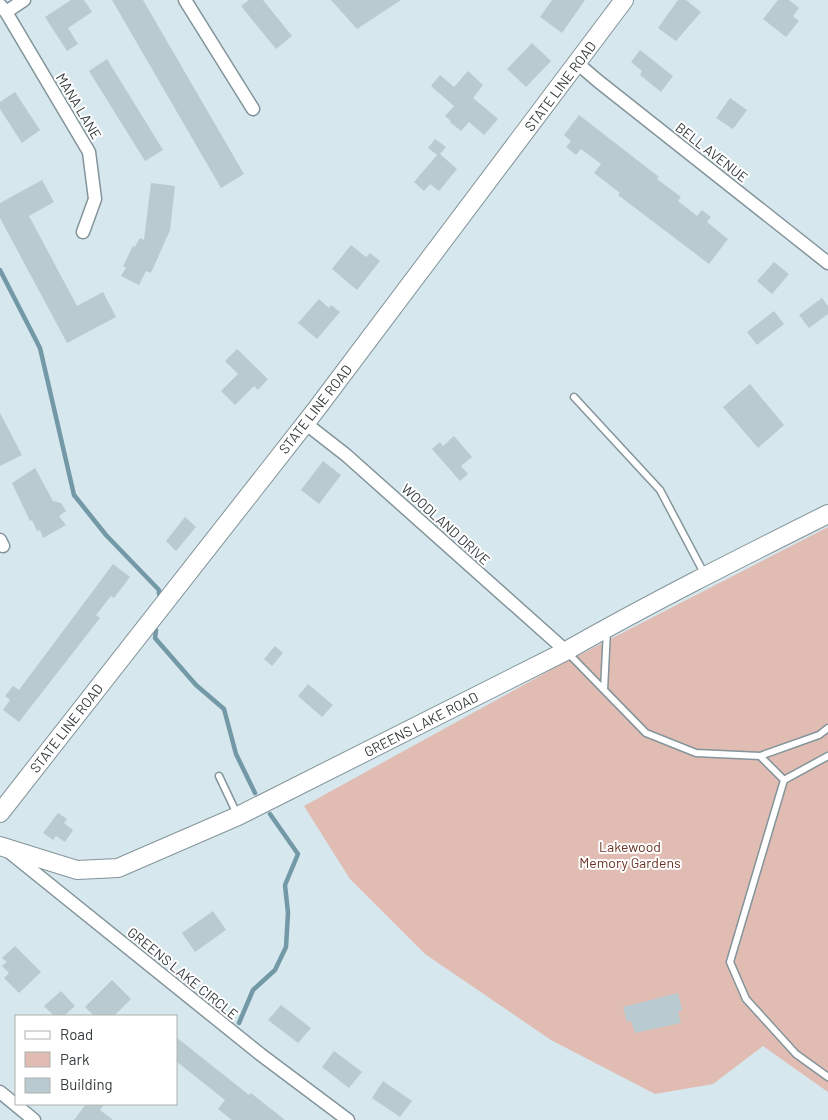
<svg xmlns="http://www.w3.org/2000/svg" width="828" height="1120" font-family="Barlow,sans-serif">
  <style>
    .green { fill: #e1bcb2 }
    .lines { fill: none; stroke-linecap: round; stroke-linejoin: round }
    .stream { stroke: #7398a6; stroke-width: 4.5 }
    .building { fill: #b9cad1 }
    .lane-casing { stroke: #83949a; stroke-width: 9 }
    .street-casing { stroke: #83949a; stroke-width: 15 }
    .secondary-casing { stroke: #83949a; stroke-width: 20 }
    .lane { stroke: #fff; stroke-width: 6 }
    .street { stroke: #fff; stroke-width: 12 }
    .secondary { stroke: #fff; stroke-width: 18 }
    .labels { text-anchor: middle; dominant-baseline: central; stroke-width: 4; stroke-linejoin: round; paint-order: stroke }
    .street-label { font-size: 14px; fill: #353c3e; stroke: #fff }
    .park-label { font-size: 14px; fill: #6c3122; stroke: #fff }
  </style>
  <rect width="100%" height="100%" fill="#d6e7ee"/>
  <path class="green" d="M828 527V1092L763 1046 713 1084 655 1094 551 1040 425 954 350 879 304 806 558 666Z"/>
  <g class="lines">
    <path class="stream" d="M0 270 40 348 74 495 106 535 159 590V594
      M156 630 155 638 196 685 224 709 236 754 255 793
      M239 1023 253 990 275 970 286 947 288 913 285 885 298 854 270 814"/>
  </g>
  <path class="building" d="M71 0H84L92 12 68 28 78 44 67 51 45 17Z
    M112 0H143L244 174 221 188Z
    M249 0H263L292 36 276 49 241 6Z
    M331 0H401L357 29Z
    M552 0H585L562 33 540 17Z
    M678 0H686L701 12 676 41 658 28Z
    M778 0H789L799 8 793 16 799 21 786 37 763 19Z
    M532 43 551 61 526 87 507 69Z
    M640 50 673 76 661 92 640 75 642 71 631 62Z
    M107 59 163 150 145 161 89 71Z
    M468 71 483 85 473 98 498 119 484 135 469 122 461 131 450 122 451 121 445 116 454 106 431 86 440 75 454 87Z
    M15 92 40 130 22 143 0 109V102Z
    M730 98 747 110 733 129 716 118Z
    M579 115 659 177 657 179 681 197 678 201 697 216 702 210 711 217 707 222 728 239 709 264 618 195 620 193 594 173 601 164 581 149 576 155 566 147 571 141 564 135Z
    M435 139 446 147 440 154 457 169 439 191 430 184 424 191 414 182 437 155 428 148Z
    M42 180 54 202 29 216 77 306 103 292 116 317 67 343 0 218V203Z
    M151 183 175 186 170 230 151 273 146 271 139 285 121 276 126 268 123 266 133 246 135 247 140 238 144 240Z
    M351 245 366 257 370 253 380 261 357 290 332 269Z
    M774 262 789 274 772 294 757 281Z
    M822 298 828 306V314L809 328 799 315Z
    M319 299 329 308 331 305 340 312 317 339 298 323Z
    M774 311 784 324 757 345 747 332Z
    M237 349 268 379 258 390 254 386 235 405 221 391 238 374 225 361Z
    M750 384 784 425 758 448 723 407Z
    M0 413 22 455 0 466Z
    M454 436 472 457 461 466 468 474 460 481 432 449 440 442 443 446Z
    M323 461 341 475 319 504 301 490Z
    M35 468 53 501 61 503 66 511 59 516 66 525 43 538 40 530 37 531 32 520 30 521 12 483Z
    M185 517 196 527 176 551 166 541Z
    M113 564 130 577 114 598 111 596 96 615 100 618 19 722 3 710 10 700 5 696 13 686 19 690Z
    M275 646 283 653 272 666 264 659Z
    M308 684 333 705 322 717 298 696Z
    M58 813 67 819 64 823 73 830 65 842 56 836 53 840 43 833Z
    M213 911 226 930 195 952 182 933Z
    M15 946 41 972 19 993 4 978 9 973 2 966 7 962 2 958Z
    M112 980 131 999 114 1016H94L85 1007Z
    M61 991 75 1006 64 1016H54L44 1006Z
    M678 993 682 1010 678 1012 681 1023 635 1033 631 1021 627 1022 623 1007Z
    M281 1005 311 1028 298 1043 268 1020Z
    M176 1037 249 1095 251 1093 285 1120H232L218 1109 225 1100 176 1061Z
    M334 1051 362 1072 349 1088 322 1067Z
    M383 1081 412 1101 400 1117 372 1098Z
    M86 1104H104L100 1110 113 1120H74Z"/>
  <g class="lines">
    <g class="lane-casing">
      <path id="lane" d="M574 397 660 490 705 575
        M607 630 604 690 646 733 696 753 760 756 784 780
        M567 652 604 690
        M760 756 819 735 828 728
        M828 756 784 780 730 962 746 999 796 1054 828 1077
        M219 776 237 814"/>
    </g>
    <g class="street-casing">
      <path id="street" d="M185 0 253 109
        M0 5 6 12 89 152 95 199 83 232
        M6 12 24 0
        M577 63 598 81 828 263
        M305 423 346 455 566 651
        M0 540 3 546
        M8 851 260 1054 348 1120
        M0 1092 34 1120"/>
    </g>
    <g class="secondary-casing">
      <path id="secondary" d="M0 813 315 411 624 0
        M0 846 77 870 118 868 238 816 566 651C652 602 740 558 828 514"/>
    </g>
    <use href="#lane" class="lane"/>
    <use href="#street" class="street"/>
    <use href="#secondary" class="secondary"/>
  </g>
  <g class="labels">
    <g class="street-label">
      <text transform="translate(560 86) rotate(-53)">STATE LINE ROAD</text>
      <text transform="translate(79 106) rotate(59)">MANA LANE</text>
      <text transform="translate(712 152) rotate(38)">BELL AVENUE</text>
      <text transform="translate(315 409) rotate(-52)">STATE LINE ROAD</text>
      <text transform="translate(446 524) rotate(42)">WOODLAND DRIVE</text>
      <text transform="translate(421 724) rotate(-27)">GREENS LAKE ROAD</text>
      <text transform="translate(66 728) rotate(-52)">STATE LINE ROAD</text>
      <text transform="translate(183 973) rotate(39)">GREENS LAKE CIRCLE</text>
    </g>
    <g class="park-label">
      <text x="630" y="846">Lakewood<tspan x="630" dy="16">Memory Gardens</tspan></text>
    </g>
  </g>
  <rect x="15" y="1015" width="162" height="90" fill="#ffffff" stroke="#aeb1b2"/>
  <rect x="25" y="1031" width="25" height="8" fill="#ffffff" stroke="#aeb1b2"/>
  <text x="60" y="1040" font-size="15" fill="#353c3e">Road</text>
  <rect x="25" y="1052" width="25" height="15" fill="#e1bcb2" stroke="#aeb1b2"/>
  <text x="60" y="1065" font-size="15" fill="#353c3e">Park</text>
  <rect x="25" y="1078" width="25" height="15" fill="#b9cad1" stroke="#aeb1b2"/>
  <text x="60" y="1090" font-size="15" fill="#353c3e">Building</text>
</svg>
